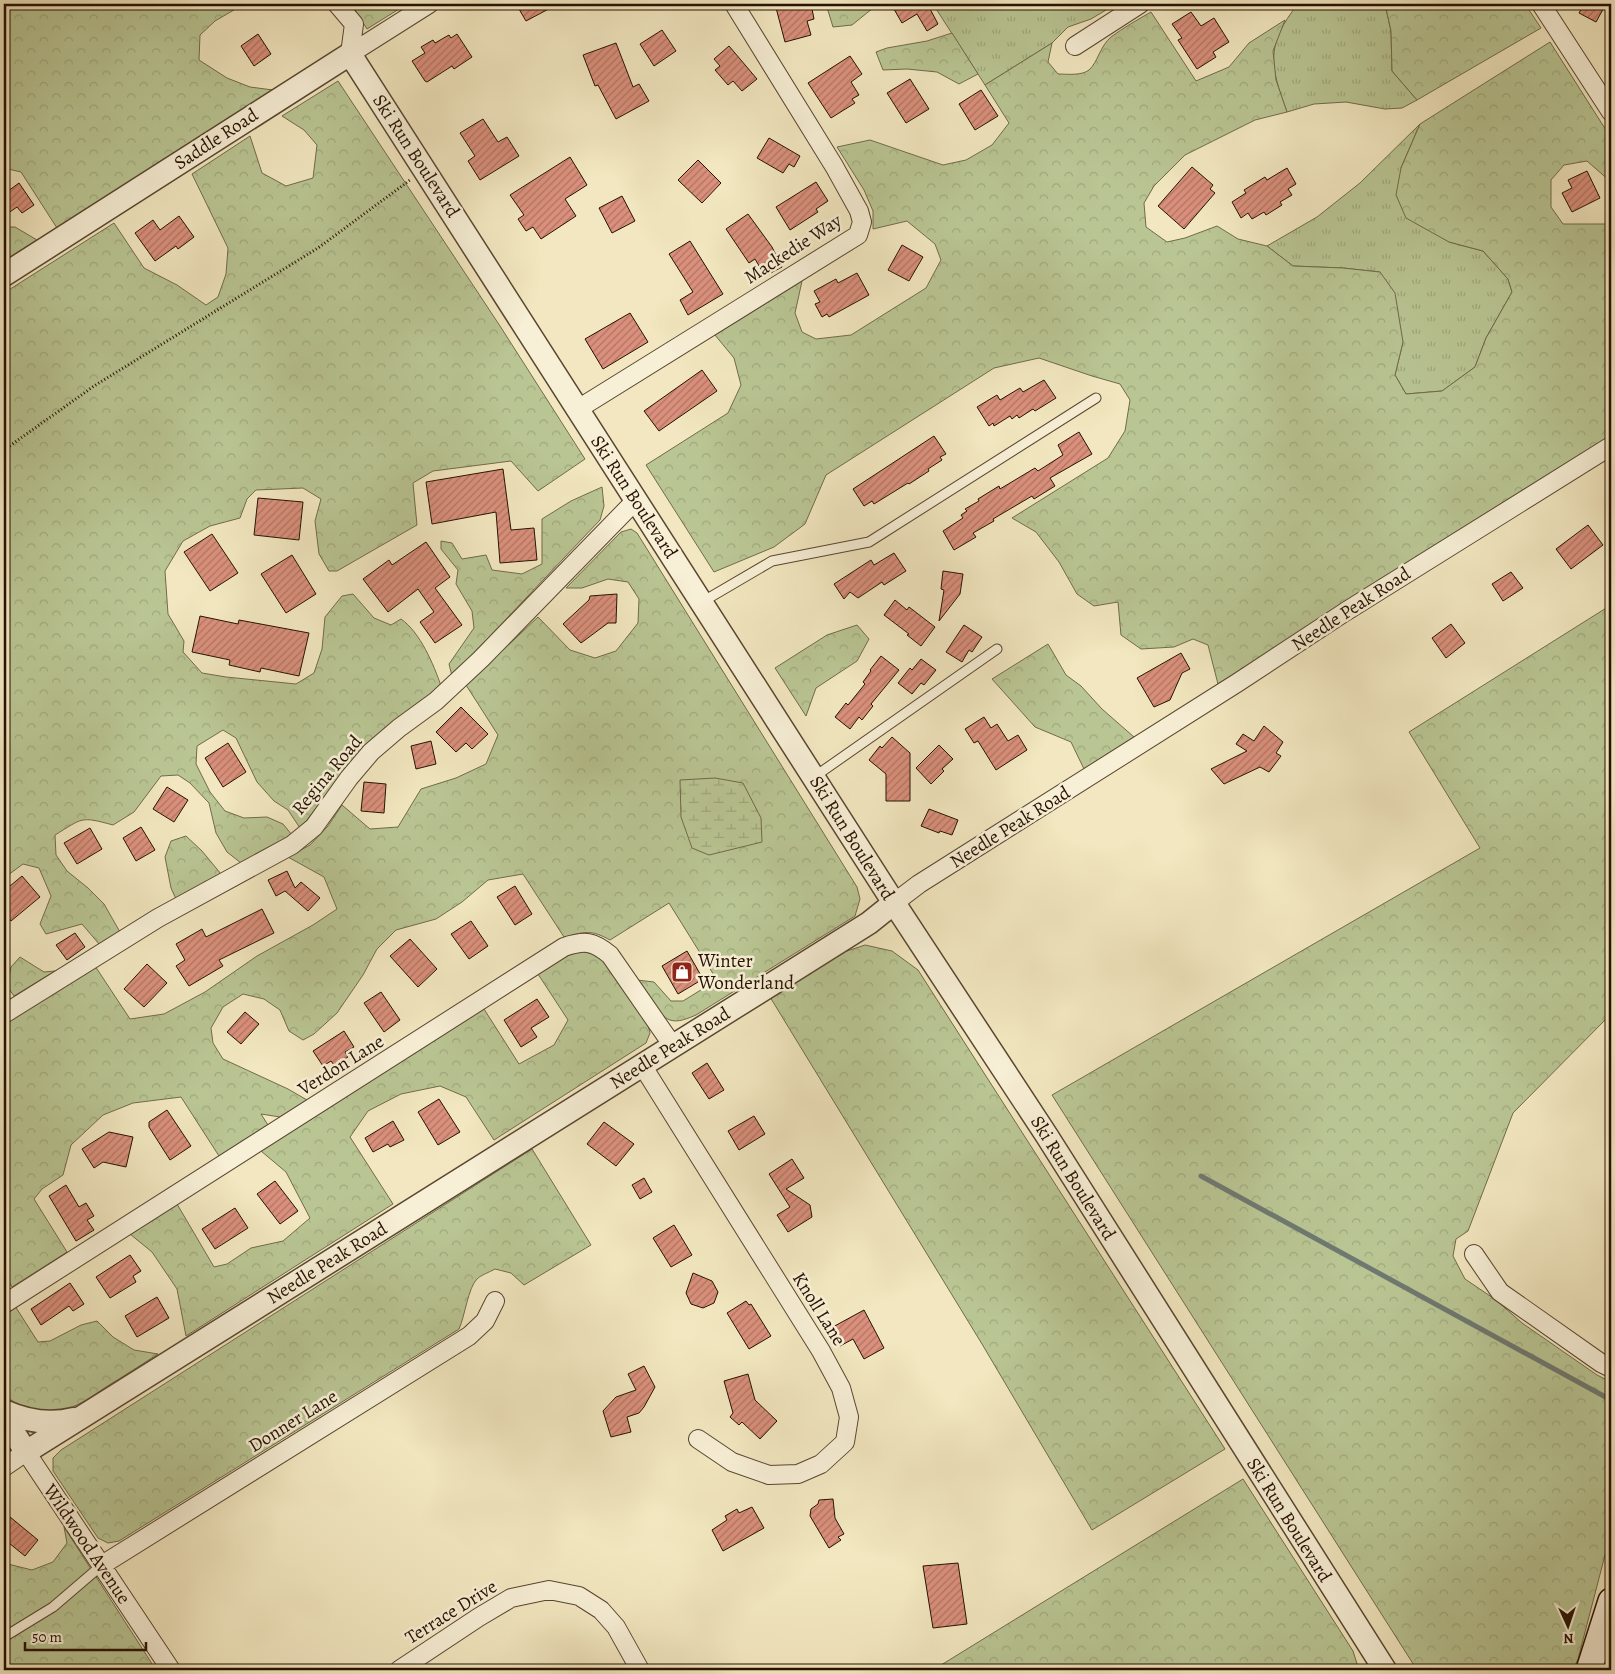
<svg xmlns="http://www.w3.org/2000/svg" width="1615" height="1674" font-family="Alegreya,serif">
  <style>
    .grass { fill: url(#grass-tufts); stroke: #706b4a }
    .forest { fill: url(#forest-crowns); stroke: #706b4a }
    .wetland { fill: url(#wetland-marsh); stroke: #706b4a }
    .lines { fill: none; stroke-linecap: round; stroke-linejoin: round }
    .stream { stroke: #6f7971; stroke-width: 5 }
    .building { fill: url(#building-hatch); stroke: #261100 }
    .service-casing { stroke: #594630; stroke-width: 11 }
    .minor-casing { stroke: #594630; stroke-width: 20 }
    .tertiary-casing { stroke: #594630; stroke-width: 25 }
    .secondary-casing { stroke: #261100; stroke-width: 28 }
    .path { stroke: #261100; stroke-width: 3; stroke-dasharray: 1 2.5; stroke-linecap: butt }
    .service { stroke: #f7efd6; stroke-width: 9 }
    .minor { stroke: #f7efd6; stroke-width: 18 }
    .tertiary { stroke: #f7efd6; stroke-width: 22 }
    .secondary { stroke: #f7efd6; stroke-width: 25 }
    .labels { text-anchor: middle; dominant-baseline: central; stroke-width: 5; stroke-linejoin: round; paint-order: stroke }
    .street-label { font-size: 19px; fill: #261100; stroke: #f7efd6 }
    .poi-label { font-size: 19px; fill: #261100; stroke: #f7efd6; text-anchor: start }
  </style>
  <defs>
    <pattern id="grass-tufts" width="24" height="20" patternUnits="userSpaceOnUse" patternTransform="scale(1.25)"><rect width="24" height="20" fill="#b9c593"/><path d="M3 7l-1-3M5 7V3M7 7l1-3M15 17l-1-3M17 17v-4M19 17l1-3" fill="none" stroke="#9fa87d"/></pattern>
    <pattern id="forest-crowns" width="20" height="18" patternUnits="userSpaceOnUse" patternTransform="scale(1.25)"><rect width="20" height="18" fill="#b9c593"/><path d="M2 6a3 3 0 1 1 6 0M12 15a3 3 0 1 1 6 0" fill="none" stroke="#9fa87d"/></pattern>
    <pattern id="wetland-marsh" width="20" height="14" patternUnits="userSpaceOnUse" patternTransform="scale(1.25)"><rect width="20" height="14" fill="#b9c593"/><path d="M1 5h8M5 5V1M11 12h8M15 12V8" fill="none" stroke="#9fa87d"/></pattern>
    <pattern id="building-hatch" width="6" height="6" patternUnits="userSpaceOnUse" patternTransform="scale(1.25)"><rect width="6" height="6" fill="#da907c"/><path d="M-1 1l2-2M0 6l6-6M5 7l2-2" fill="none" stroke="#b17463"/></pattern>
  </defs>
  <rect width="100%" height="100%" fill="#f2e7c0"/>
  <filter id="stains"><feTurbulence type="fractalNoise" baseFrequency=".004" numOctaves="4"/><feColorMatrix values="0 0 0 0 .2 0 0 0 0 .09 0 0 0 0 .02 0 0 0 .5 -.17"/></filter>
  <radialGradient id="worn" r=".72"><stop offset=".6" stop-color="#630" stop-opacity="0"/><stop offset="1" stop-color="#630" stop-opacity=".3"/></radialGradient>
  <path class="grass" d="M933 4H1116L1091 19 1068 27 1052 43 985 85Z
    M1298 4H1385L1391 31 1392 71 1417 100 1402 108 1385 109 1346 102 1314 104 1287 112C1270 66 1265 45 1298 4Z
    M1420 124 1401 168 1449 242 1483 251 1508 279 1512 292 1486 338 1475 367 1442 391 1406 394 1395 375 1403 342 1380 272 1343 268 1293 266 1267 246 1317 217 1360 183Z"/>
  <path class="forest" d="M4 4H244L215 21 200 35 199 60 227 78 250 87 273 90 57 228 21 172 4 168Z
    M351 4H407L367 29Z
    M826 4H878L852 25 833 27Z
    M1385 4H1525L1541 28 1417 100 1392 71 1391 31Z
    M1151 12 1196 81 1229 67 1249 43 1285 20 1273 51 1276 80 1287 112 1255 120 1185 155 1154 186 1144 203 1146 227 1167 242 1185 238 1217 226 1238 239 1267 246 1293 266 1343 268 1380 272 1395 293 1403 342 1395 375 1406 394 1442 391 1475 367 1486 338 1512 292 1508 279 1483 251 1449 242 1406 218 1396 195 1401 168 1420 124 1550 42 1611 138V182L1587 161 1564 165 1551 180V207L1563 224H1611V437L1218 684 1208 645 1193 639 1174 647 1141 649 1121 635 1118 602 1094 606 1077 594 1059 562 1036 532 1012 518 1108 458 1125 431 1130 400 1120 384 1092 376 1039 358 994 368 826 475 805 524 774 547 714 572 646 465 728 413 741 385 734 358 715 335 802 281 795 313 802 332 816 339 851 335 926 288 941 260 935 244 907 221 873 229V211L864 190 837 147 870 140 943 165 966 160 992 145 1009 123 985 85 1052 43 1048 62 1058 74C1067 74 1081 76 1089 70 1098 62 1100 46 1111 37 1123 28 1137 20 1151 12Z
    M952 33 978 74 959 84 937 72 907 69 883 70 876 52 887 48 927 41Z
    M338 81 500 326 585 459 538 491 511 461 433 471 413 483 417 525 337 571H329L319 554 315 521 321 499 303 488 256 490 247 499 240 518 210 526 183 541 165 571 168 614 184 641 183 652 202 673 226 677 296 684 314 673 322 649 325 617 342 596 353 594 374 618 391 625 401 619C420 632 434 665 441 686L338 779 307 820 300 828 288 810 274 801 257 782 236 738 223 730 197 746 196 764 210 792 225 811 244 818 267 817 283 824 292 835 241 863 227 852 216 833 209 803 190 783 178 775 161 776 134 812 113 825C80 816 83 818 55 835L56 855 67 871 88 888 104 904 120 932 99 944 82 924 46 934 40 924 51 896 39 868 23 864 4 878V293L114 223 144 268 177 285 206 305 218 297 226 274 228 248 192 174 250 136 262 173 286 186 313 178 317 145 304 130 282 116Z
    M4 227H15L37 240 4 261Z
    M602 487 604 506 600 520 452 676 449 664 474 628 472 611 456 584 458 570 441 549V541L452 543 462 559 486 555 492 570 522 574 542 564V519L571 501Z
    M631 529 637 533 857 887 860 899 855 916 696 1015C689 1018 678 1023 670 1020 658 1016 645 990 637 980L654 982 671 1001H683L717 980 669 903 610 940C590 929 585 932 564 937L523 874 488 880 462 902 436 919 396 930 377 949 363 975 337 1013 314 1034 303 1040 289 1031 280 1010 264 999 243 994 223 1007 211 1028 213 1043 223 1059 288 1089 307 1100 280 1117 261 1114 268 1125 219 1156 181 1097 133 1103 103 1115 71 1145 63 1175 42 1189 34 1199 67 1252 12 1287 4 1273V1025L95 966 130 1019 164 1014 205 992 257 956 313 925 337 909 324 877 288 857 310 845 328 826 342 805 370 829 398 827 421 789 456 778 486 764 498 735 466 685 538 617 570 650 595 658 616 651 638 623 639 599 628 582 608 579 582 588H566L621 532Z
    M1611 605V1014L1513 1113 1468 1231 1456 1239 1453 1256 1465 1279 1496 1300 1522 1323 1597 1375 1611 1382V1532L1578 1659 1573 1670H1417L1052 1095 1480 848 1409 732Z
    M857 625 869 639 857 661 816 688 806 716 775 668 827 635Z
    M1048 644 1066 675 1081 686 1102 709 1134 737 1084 769 1071 742 1035 727 992 679Z
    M186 836 202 851 221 874 176 899 171 888 165 857 171 841Z
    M865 945 892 951 918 970 1225 1449 1092 1530 982 1344 770 997 838 954Z
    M581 951 593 954 607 964 647 1022 650 1033 646 1043 494 1140 466 1097 440 1086 401 1094 368 1111 350 1137 393 1204 186 1336 177 1289 152 1252 130 1234 177 1204 214 1267 227 1264 251 1248 283 1241 310 1218 286 1172 261 1151 484 1009 519 1064 554 1045 568 1020 538 974 567 956Z
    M20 957 44 972 55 971 14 996 7 986 11 967Z
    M532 1149 591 1245 524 1285 511 1273 495 1269C490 1272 481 1275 477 1279 468 1288 465 1316 459 1329L119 1541 108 1543 98 1538 53 1471V1458L61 1450Z
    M15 1306 38 1342 50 1341 81 1325 97 1321 113 1337 134 1350 158 1354C141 1365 124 1376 106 1387 97 1393 87 1400 77 1405 52 1415 19 1416 4 1391V1314Z
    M1243 1479 1353 1651 1358 1667 1357 1670H933Z
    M64 1527 156 1670H4V1563L32 1570 53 1562 67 1543Z"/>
  <path class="wetland" d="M715 778 743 783 761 818 762 842 709 855 692 848 681 817 680 780Z"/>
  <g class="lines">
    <path class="stream" d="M1201 1176 1611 1400"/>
  </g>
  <path class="building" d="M516 4H558L526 21Z
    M775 4H811L814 19 807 21 811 35 785 42Z
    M891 4H935L929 7 938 24 927 31 917 14 902 23Z
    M1584 4H1606L1596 22 1579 13Z
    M1191 12 1201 26 1214 18 1229 42 1213 52 1216 57 1197 69 1178 40 1182 38 1172 24Z
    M662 30 676 51 654 66 640 44Z
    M258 34 271 54 254 66 241 46Z
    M457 34 472 57 454 69 452 66 427 82 425 81 412 61 425 53 421 47 433 40 435 43 449 35 451 38Z
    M616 43 633 87 639 84 649 101 616 119 598 85 595 86 583 55Z
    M729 46 757 79 742 91 733 81 728 85 715 70 720 66 714 59Z
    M850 56 862 74 851 82 859 95 852 99 855 103 831 118 808 83Z
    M910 79 929 109 906 123 887 93Z
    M981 90 998 116 975 130 959 104Z
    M483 119 498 142 507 137 519 156 480 180 468 161 475 156 460 133Z
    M769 138 800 156 794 167 789 164 783 173 757 158Z
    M570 157 587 185 565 199 576 216 541 239 533 227 526 231 518 219 524 215 510 195Z
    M698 160 721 183 702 203 678 180Z
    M1192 167 1213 185 1210 189 1215 193 1184 229 1158 206Z
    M1287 168 1296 184 1288 189 1292 195 1280 202 1282 205 1266 215 1264 212 1252 219 1248 213 1241 218 1232 202 1246 193 1244 190 1265 177 1267 180Z
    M1587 171 1600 198 1572 212 1562 193 1572 188 1568 180Z
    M816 182 828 201 816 209 818 212 790 230 776 207Z
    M19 183 34 205 22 213 17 207 4 216V194Z
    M622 196 635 221 612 233 599 208Z
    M748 214 772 247 782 267 765 276 755 259 749 263 726 229Z
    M179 216 194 237 178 249 176 246 155 261 135 233 153 220 160 230Z
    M690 241 723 294 688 315 680 300 693 292 669 254Z
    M902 245 923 257 909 281 888 270Z
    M857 273 869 295 829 317 827 314 822 317 815 304 820 302 814 291 836 279 838 283Z
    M630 313 648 342 603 369 585 339Z
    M702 370 717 391 659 431 644 411Z
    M1044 380 1056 398 1035 411 1033 409 1019 418 1017 415 1012 419 1010 416 994 426 993 423 989 426 977 407 997 395 1000 400 1020 388 1023 392Z
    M1079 432 1092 454 1050 478 1055 486 1034 499 1032 496 993 519 994 521 973 533 976 537 954 550 943 531 963 518 961 515 967 511 965 509 979 501 978 499 999 486 1000 489 1035 468 1038 471 1063 455 1058 445Z
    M934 436 946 454 940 457 942 460 928 469 929 471 909 484 908 483 874 504 872 501 864 506 853 489Z
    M503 469 511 530 534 528 537 560 500 563 496 512 432 524 426 482Z
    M258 498 303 502 299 540 254 535Z
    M1588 525 1603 545 1571 569 1556 549Z
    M212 534 238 573 210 591 184 552Z
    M426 542 450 577 435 588 462 625 435 643 420 622 434 612 418 589 388 612 363 579 389 560 392 565Z
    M894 553 906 571 884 585 882 582 858 598 850 592 844 599 834 584 871 560 874 565Z
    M292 555 316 594 286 613 261 574Z
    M943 571 963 574 960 594 939 621 944 590 941 589Z
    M1511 572 1523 588 1503 601 1492 584Z
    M617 594 616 623H608L581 643 563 624 589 600 590 596Z
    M895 600 907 610 909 607 935 627 921 646 907 635 909 634 884 615Z
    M200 616 238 624 239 620 309 633 299 676 261 668 260 672 229 665 230 660 192 652Z
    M1451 624 1465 643 1446 658 1432 638Z
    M964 625 982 637 972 652 969 650 962 662 946 652Z
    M1181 653 1190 669 1182 673 1170 700 1154 707 1137 678Z
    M881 656 899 670 871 704 873 706 862 720 859 717 850 729 835 717 846 703 848 705 865 684 863 682 871 671 870 670Z
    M921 659 936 670 924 685 921 683 912 694 898 683 910 668 912 670Z
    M461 707 488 734 472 749 466 743 456 752 436 732Z
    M984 717 991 728 997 724 1008 741 1018 735 1027 750 996 770 978 741 974 743 965 729Z
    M1264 726 1283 742 1276 753 1281 756 1269 772 1260 767 1224 784 1211 769 1247 751 1236 744 1243 734 1254 741Z
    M892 737 910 753V801H886V774L869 760 880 746 882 748Z
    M431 741 436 764 416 769 411 746Z
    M228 743 246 772 223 787 205 758Z
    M939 745 953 759 942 769 944 771 931 784 916 768Z
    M364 782 386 784 384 813 361 811Z
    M167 787 188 800 174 822 153 809Z
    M929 809 958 820 952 835 940 831 939 833 921 826Z
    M141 827 155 850 136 861 123 838Z
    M90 828 102 849 77 864 64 843Z
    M287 871 295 888 301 882 320 898 308 911 285 891 276 896 268 880Z
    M22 876 40 897 11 921 4 912V891Z
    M515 886 532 914 515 925 497 897Z
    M262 909 274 933 219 960 223 966 189 986 176 966 185 960 176 944 202 929 206 937Z
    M471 921 488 946 469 959 451 934Z
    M75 933 85 947 67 960 56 945Z
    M410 939 437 969 418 987 390 956Z
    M687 951 703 979 678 994 662 966Z
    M147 964 167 983 144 1007 124 989Z
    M381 992 400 1020 384 1032 364 1003Z
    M537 999 549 1017 531 1028 537 1037 521 1047 504 1020Z
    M245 1012 259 1024 241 1044 227 1032Z
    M344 1031 354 1047 345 1052 348 1057 334 1065 331 1061 323 1066 313 1051Z
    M707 1063 724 1090 709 1099 692 1073Z
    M439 1099 460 1132 438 1145 418 1112Z
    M167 1110 191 1146 170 1160 149 1127V1122Z
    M754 1116 765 1134 739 1150 728 1131Z
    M393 1121 404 1140 390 1147 388 1144 373 1152 365 1138Z
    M604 1122 634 1144 616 1166 587 1144Z
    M109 1132 133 1137 126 1167 103 1162 94 1168 82 1149Z
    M792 1159 804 1178 786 1189 810 1205 812 1217 788 1232 777 1215 790 1207 769 1174Z
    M644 1178 652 1192 640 1199 632 1185Z
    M275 1181 298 1211 280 1224 257 1194Z
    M66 1185 79 1207 86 1203 94 1216 87 1220 94 1230 76 1241 49 1196Z
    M235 1208 248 1228 215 1249 202 1229Z
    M674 1225 692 1255 671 1267 653 1238Z
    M130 1255 141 1271 133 1276 136 1282 110 1298 96 1277Z
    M693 1273 712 1281 718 1292 714 1303 703 1308 691 1304 686 1293Z
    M70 1283 84 1304 73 1311 69 1306 41 1325 31 1309Z
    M157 1297 169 1318 137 1337 125 1316Z
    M746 1301 749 1305 751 1304 771 1336 749 1349 727 1313Z
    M864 1310 884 1348 864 1359 853 1339 840 1346 831 1328Z
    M644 1366 655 1387 644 1407 639 1413 627 1417 631 1432 611 1437 603 1411 616 1397 636 1390 628 1374Z
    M748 1374 755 1400 777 1421 760 1439 742 1422 739 1425 730 1417 733 1413 724 1381Z
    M833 1499 835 1518 844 1534 838 1537 841 1540 829 1548 810 1516 811 1509 818 1504 819 1500Z
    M752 1507 764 1528 723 1551 712 1530 727 1520 725 1516 737 1509 739 1513Z
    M4 1512 38 1540 25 1556 4 1539Z
    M958 1563 967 1624 933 1628 923 1566Z"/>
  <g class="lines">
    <g class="service-casing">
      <path id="service" d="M702 602 772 561 869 542 1096 398
        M814 777 997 649
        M4 1637 53 1607 102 1565"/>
    </g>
    <g class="minor-casing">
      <path id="minor" d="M337 4 354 24 350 54
        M1541 4 1611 112
        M1075 46 1140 4
        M350 54 429 4
        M578 409 858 235 862 222 859 211 834 166 734 4
        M894 903 919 884 1237 683 1345 612 1611 446
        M4 1014 158 918 292 845 314 827 349 778 371 752 399 728 436 701 481 659 636 500
        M642 1065 821 1351 841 1388 849 1417 845 1442 821 1464 798 1474 769 1475 732 1462 698 1439
        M1474 1254 1500 1292 1601 1363 1611 1368
        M4 1304 564 947C585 940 593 941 610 955L673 1046
        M4 1467 26 1452 171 1670
        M102 1565 469 1336 485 1321 495 1301
        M399 1670 479 1617 511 1598 549 1590 579 1596 601 1610 616 1627 640 1670"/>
    </g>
    <g class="tertiary-casing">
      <path id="tertiary" d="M4 275 350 54 894 903 1047 1136 1385 1670
        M4 1411C26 1421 50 1425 74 1419
        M4 1417 26 1452 869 923 894 903"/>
    </g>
    <g class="secondary-casing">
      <path id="secondary" d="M1589 1670 1611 1601"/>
    </g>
    <path class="path" d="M4 450 94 386 318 248 410 180"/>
    <use href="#service" class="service"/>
    <use href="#minor" class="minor"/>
    <use href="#tertiary" class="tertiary"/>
    <use href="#secondary" class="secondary"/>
  </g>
  <defs>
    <g id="shop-square" transform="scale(1.125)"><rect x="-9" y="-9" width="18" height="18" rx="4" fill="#8f2418" stroke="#f7efd6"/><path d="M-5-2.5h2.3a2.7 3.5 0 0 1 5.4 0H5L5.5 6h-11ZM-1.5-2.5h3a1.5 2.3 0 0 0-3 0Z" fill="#fff"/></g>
  </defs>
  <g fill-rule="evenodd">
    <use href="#shop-square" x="682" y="972"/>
  </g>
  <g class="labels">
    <g class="street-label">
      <text transform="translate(216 139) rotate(-33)">Saddle Road</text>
      <text transform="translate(416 156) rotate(57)">Ski Run Boulevard</text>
      <text transform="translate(793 249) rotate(-33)">Mackedie Way</text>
      <text transform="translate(634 497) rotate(57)">Ski Run Boulevard</text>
      <text transform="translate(1351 609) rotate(-33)">Needle Peak Road</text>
      <text transform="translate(327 775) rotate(-50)">Regina Road</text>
      <text transform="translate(1010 827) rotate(-32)">Needle Peak Road</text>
      <text transform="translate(852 838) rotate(58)">Ski Run Boulevard</text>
      <text transform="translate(670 1048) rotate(-32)">Needle Peak Road</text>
      <text transform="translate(341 1065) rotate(-32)">Verdon Lane</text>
      <text transform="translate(1073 1178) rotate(58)">Ski Run Boulevard</text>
      <text transform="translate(327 1263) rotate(-32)">Needle Peak Road</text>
      <text transform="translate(819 1309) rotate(58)">Knoll Lane</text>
      <text transform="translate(293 1421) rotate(-32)">Donner Lane</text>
      <text transform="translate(1289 1520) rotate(58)">Ski Run Boulevard</text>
      <text transform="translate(87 1544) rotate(56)">Wildwood Avenue</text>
      <text transform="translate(451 1612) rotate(-32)">Terrace Drive</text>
    </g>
    <g class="poi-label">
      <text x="698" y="961">Winter<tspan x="698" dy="22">Wonderland</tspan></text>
    </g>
  </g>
  <rect width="1615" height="1674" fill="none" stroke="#f2e7c0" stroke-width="20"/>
  <rect x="5" y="5" width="1605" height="1664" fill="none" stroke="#261100" stroke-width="2.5"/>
  <rect x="10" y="10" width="1595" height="1654" fill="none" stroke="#261100"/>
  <g transform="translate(1568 1626) rotate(177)" stroke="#f7efd6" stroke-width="4" paint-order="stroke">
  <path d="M0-4L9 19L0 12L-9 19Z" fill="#261100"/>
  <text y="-8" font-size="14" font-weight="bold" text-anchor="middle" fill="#261100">N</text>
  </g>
  <path d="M25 1642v8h121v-8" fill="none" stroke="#261100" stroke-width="2.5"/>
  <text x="32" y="1642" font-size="15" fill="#261100" stroke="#f7efd6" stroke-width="4" paint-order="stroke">50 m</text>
  <rect width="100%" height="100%" filter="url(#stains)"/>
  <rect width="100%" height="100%" fill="url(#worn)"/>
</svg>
